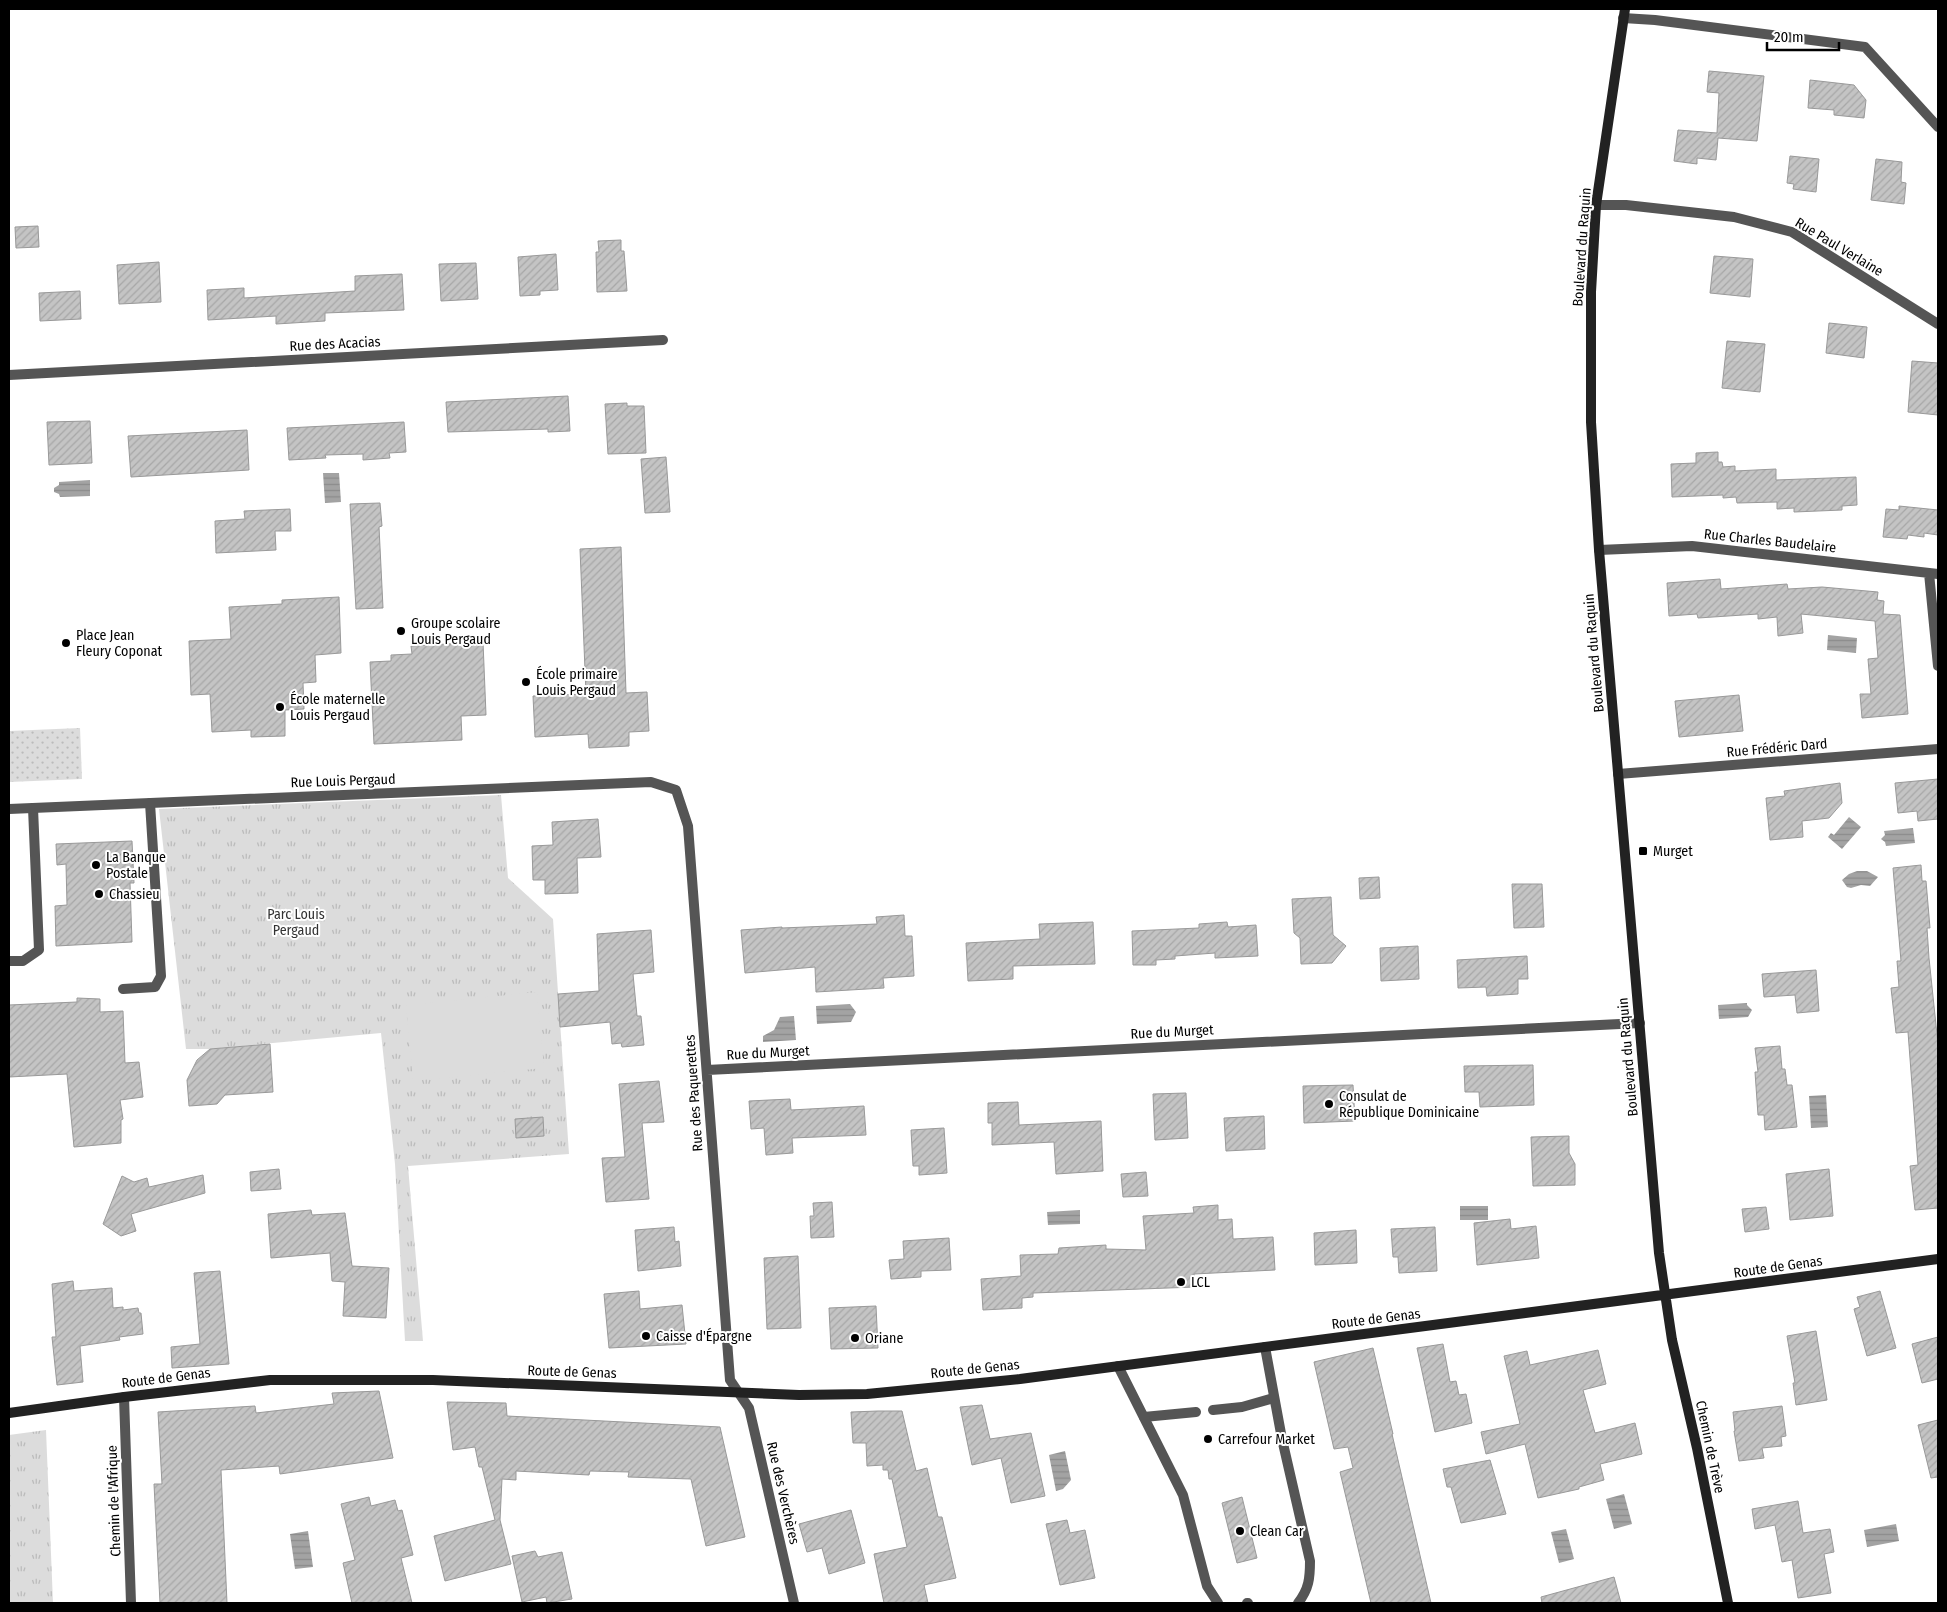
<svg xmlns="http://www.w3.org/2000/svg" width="1947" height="1612" font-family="'Fira Sans Condensed',sans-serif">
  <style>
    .grass { fill: url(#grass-dots) }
    .park { fill: url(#park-tufts) }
    .garden { fill: #dcdcdc }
    .water { fill: url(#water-rules) }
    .building { fill: url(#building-hatch); stroke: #999 }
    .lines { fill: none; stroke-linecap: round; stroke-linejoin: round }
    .lane { stroke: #555; stroke-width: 10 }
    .street { stroke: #555; stroke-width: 10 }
    .secondary { stroke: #222; stroke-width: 10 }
    .poi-dot { fill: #000; stroke: #fff; stroke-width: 2 }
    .labels { text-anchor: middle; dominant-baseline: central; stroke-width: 4; stroke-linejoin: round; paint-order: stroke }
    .street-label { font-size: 14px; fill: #000; stroke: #fff }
    .poi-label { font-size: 14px; fill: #000; stroke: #fff; text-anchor: start }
    .park-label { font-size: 14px; fill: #333; stroke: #fff }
  </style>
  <defs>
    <pattern id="grass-dots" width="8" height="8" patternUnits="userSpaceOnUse" patternTransform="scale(1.25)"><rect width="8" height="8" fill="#dcdcdc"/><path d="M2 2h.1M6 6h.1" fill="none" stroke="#bbb" stroke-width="1.8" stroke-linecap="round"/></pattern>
    <pattern id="park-tufts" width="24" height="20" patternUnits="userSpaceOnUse" patternTransform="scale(1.25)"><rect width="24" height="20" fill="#dcdcdc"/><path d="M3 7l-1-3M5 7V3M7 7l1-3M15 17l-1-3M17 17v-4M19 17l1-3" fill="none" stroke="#bbb"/></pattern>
    <pattern id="water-rules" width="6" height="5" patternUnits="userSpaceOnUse" patternTransform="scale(1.25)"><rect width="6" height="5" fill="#a3a3a3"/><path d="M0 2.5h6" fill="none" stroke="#8b8b8b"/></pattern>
    <pattern id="building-hatch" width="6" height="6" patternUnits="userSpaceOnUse" patternTransform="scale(1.25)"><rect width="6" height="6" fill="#c4c4c4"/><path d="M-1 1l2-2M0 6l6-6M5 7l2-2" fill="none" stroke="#a7a7a7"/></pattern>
  </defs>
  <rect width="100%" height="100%" fill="#fff"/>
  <path class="grass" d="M80 728 82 779 9 782V731Z"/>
  <path class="park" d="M501 795 508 878 553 919 569 1154 408 1166 423 1341H405L395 1164 381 1033 209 1049H186L159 809Z
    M46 1430 53 1603H9V1435Z"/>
  <path class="garden" d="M537 992 544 1068 413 1081 406 1005Z"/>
  <path class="water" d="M323 473H339L341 502 325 503Z
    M90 480V496L60 497 59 494 54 492V488L59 485V482Z
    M1828 635 1857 638 1856 653 1827 650Z
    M1849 817 1861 827 1842 849 1828 837 1831 833 1834 835Z
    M1913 828 1915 843 1886 846 1885 842 1881 839 1885 835 1884 831Z
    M1857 871H1867L1878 877 1870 886 1861 885 1851 888 1847 887 1842 880 1849 874Z
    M1747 1003V1005L1752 1010 1748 1017 1719 1019 1718 1005Z
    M850 1004 856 1012 851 1022 817 1024 816 1006Z
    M794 1016 796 1040 763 1042V1036L774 1030 780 1017Z
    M1826 1095 1828 1127 1811 1128 1809 1096Z
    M1460 1206H1488V1220H1460Z
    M1080 1210V1224L1048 1225 1047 1212Z
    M1065 1451 1071 1480 1063 1489 1056 1491 1049 1455Z
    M1624 1494 1632 1524 1614 1529 1606 1499Z
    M1896 1524 1899 1541 1867 1547 1864 1530Z
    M1566 1529 1574 1559 1559 1563 1551 1532Z
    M308 1531 313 1567 295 1569 290 1534Z"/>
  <path class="building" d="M1709 71 1764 76 1757 141 1718 138 1716 160 1697 158V164L1674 161 1678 130 1717 133 1719 93 1707 92Z
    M1810 80 1854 85 1866 100 1864 118 1834 115V110L1808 108Z
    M1790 156 1819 159 1816 192 1793 189 1794 184 1787 183Z
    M1876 159 1902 162 1901 182 1906 183 1904 204 1871 200Z
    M38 226 39 247 16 248 15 227Z
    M621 240V251H624L627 291 597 292 596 252H599L598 241Z
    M556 254 558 290 540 291V295L520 296 518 257Z
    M1714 256 1753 259 1750 297 1710 293Z
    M159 262 161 302 119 304 117 265Z
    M476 263 478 299 441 301 439 264Z
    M402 274 404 310 325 313V321L276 324V316L208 320 207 290 244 288V298L355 291V276Z
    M80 291 81 319 40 321 39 293Z
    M1829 323 1867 327 1864 358 1826 353Z
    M1727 341 1765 344 1760 392 1722 388Z
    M1912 361 1938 363V415L1908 412Z
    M568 396 570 431 548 432V429L448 432 446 402Z
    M627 403V406H644L646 453 608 454 605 404Z
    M90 421 92 463 49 465 47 422Z
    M404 422 406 452 389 453 390 458 363 460V454L325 455 326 458 289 460 287 428Z
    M247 430 249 470 131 477 128 436Z
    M1718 452V462H1722L1723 467 1735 466V471L1776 469V480L1856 477 1857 505 1842 506V510L1794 512V508L1777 509V502L1737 503 1736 497 1723 498V495L1672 497 1671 464 1696 463V453Z
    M666 457 670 512 645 513 641 459Z
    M380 503 382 526 379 527 383 608 356 609 350 504Z
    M1899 506 1938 510V535L1924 533V537L1908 535 1907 539 1883 537 1886 509 1899 510Z
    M290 509 291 531H275L276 550 216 553 215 521 245 519 244 511Z
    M621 547 626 693 647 692 649 731 629 732V746L589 748 588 734 535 737 533 696 586 694 580 549Z
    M1720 579 1721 589 1787 584 1788 589 1822 587 1878 592 1877 600 1884 601 1883 614 1900 615 1908 714 1862 718 1860 694H1871L1868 659 1878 658 1875 621 1801 614 1803 633 1778 636 1777 617 1758 619V614L1698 618 1697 614 1669 616 1667 583Z
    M339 597 341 653 315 655 316 682 303 683 304 709 285 710V736L251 737V730L212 732 210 694 191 695 189 641 231 639 229 607 282 604V600Z
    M483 642 486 715 461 716 462 740 374 744 370 662 391 661V655L412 654 411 646Z
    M1739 695 1743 731 1679 737 1675 701Z
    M1938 779V819L1918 821 1917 811 1898 813 1895 783Z
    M1840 783 1842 803 1829 818 1802 821 1803 837 1770 840 1766 798 1785 796 1784 791Z
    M598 819 601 857 577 858 578 893 545 894V880H533L532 846 553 845 552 822Z
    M132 841 134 883H130L132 942 56 946 55 906 67 905 66 864 57 865 56 844Z
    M1921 865 1922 881H1926L1930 928H1927L1929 958 1938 1044V1208L1915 1210 1910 1166 1918 1165 1908 1032 1896 1033 1891 988 1899 987 1897 961H1901L1893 868Z
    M1379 877 1380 898 1360 899 1359 878Z
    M1512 884H1542L1544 927 1514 928Z
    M1331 897 1333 935 1346 946 1332 963 1301 964 1300 938 1294 933 1292 899Z
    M904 915 905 936H912L914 976 883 978 884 988 816 992 815 967 745 973 741 930 782 927V928L877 924 876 917Z
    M1093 922 1095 964 1013 966V979L968 981 966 943 1040 939 1039 924Z
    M1227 922 1228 927 1256 925 1258 956 1215 958V953L1175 956V959L1156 960V965H1133L1132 931 1199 928V924Z
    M651 930 654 972 633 974 637 1016H641L644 1045 622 1047 621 1043 612 1044 610 1022 560 1027 558 994 599 991 597 934Z
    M1418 946 1419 979 1381 981 1380 948Z
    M1527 956 1528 979H1518V994L1487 996 1486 987 1458 988 1457 960Z
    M1816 970 1819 1011 1797 1013 1795 995 1764 997 1762 974Z
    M77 998 100 999V1012L123 1011 125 1063 139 1062 143 1097 120 1100 123 1119 121 1120V1143L74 1147 67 1074 9 1077V1005L77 1002Z
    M270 1044 273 1092 225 1095 217 1104 189 1106 187 1080 197 1060 210 1049Z
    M1780 1046 1782 1069H1785L1787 1085H1792L1797 1127 1765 1130 1764 1115H1758L1755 1072H1758L1755 1048Z
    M1533 1065 1534 1105 1480 1107 1479 1092H1465L1464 1066Z
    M659 1081 664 1122 642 1123 649 1199 606 1202 602 1158 625 1157 619 1084Z
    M1353 1085 1355 1121 1304 1123 1303 1086Z
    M1186 1093 1188 1138 1155 1140 1153 1094Z
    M790 1099 791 1110 864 1106 866 1135 792 1138 793 1153 766 1155 764 1128 751 1129 749 1101Z
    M1018 1102 1019 1125 1101 1121 1103 1171 1056 1174 1054 1142 992 1145V1123H988V1103Z
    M1264 1116 1265 1149 1226 1151 1224 1118Z
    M543 1117 544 1136 516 1138 515 1119Z
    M944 1128 947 1173 919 1175V1166H913L911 1130Z
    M1569 1136V1153L1575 1164V1185L1533 1186 1531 1137Z
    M279 1169 281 1189 251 1191 250 1172Z
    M1829 1169 1833 1216 1790 1220 1786 1174Z
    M1146 1172 1148 1196 1123 1197 1121 1174Z
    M203 1175 205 1193 131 1214 136 1231 121 1236 103 1224 122 1176 134 1182 147 1178 149 1187Z
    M832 1202 834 1237 811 1238 810 1216H814L813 1203Z
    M1218 1205V1220L1232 1219 1233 1239 1273 1237 1275 1270 1194 1274 1195 1287 1033 1293V1297L1022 1298V1308L983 1310 981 1279 1021 1276 1020 1255 1058 1254 1059 1248 1106 1245V1249L1146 1250 1143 1216 1194 1213 1193 1207Z
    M1766 1207 1769 1229 1745 1232 1742 1209Z
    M311 1210 312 1215 345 1213 352 1266 389 1268 386 1318 343 1316 345 1282 332 1281 330 1253 271 1258 268 1214Z
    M1510 1219 1511 1229 1536 1226 1539 1258 1477 1265 1474 1223Z
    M674 1227 675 1242 679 1241 681 1266 638 1271 635 1230Z
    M1435 1227 1437 1271 1399 1273 1398 1257H1393L1391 1229Z
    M1356 1230 1357 1263 1315 1265 1314 1233Z
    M949 1238 951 1270 921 1271V1277L891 1279 889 1260 904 1259 903 1241Z
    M798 1256 801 1328 767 1329 764 1258Z
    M220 1271 229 1364 172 1368 171 1347 200 1344 194 1273Z
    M73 1281 74 1291 112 1288 113 1308 123 1307V1310L138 1308 139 1313H141L143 1334 119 1337 120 1340 80 1346 83 1382 57 1385 52 1337H56L52 1284Z
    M639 1291 640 1309 682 1305 686 1344 609 1348 604 1294Z
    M1880 1291 1896 1348 1867 1356 1854 1309 1860 1307 1857 1297Z
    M876 1306 878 1348 831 1349 829 1308Z
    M1816 1331 1827 1400 1796 1405 1793 1383H1795L1787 1336Z
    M1938 1337V1379L1922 1383 1912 1344Z
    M1443 1344 1450 1382 1456 1381 1459 1395 1466 1394 1472 1423 1435 1432 1417 1348Z
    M1373 1348 1393 1434H1392L1431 1603H1371L1340 1472 1353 1468 1348 1447 1334 1449 1314 1362Z
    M1598 1350 1606 1384 1583 1390 1595 1433 1635 1423 1642 1454 1600 1464 1604 1480 1579 1487V1489L1538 1498 1525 1444 1486 1454 1481 1432 1520 1424 1504 1356 1527 1351 1530 1365Z
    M379 1391 393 1458 280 1474 279 1466 221 1470 227 1603H160L154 1484H162L158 1412 255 1406 256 1413 334 1404 332 1393Z
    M447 1402 506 1403 507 1416 720 1427 745 1537 706 1546 691 1479 628 1477 629 1472 590 1471 589 1475 516 1471V1480L502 1479 500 1520 511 1564 445 1581 434 1536 495 1520 482 1467H479L475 1447 453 1450Z
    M982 1405 990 1439 1031 1433 1045 1496 1011 1503 1001 1458 972 1465 960 1407Z
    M1782 1406 1786 1436 1781 1437 1782 1446 1762 1448 1764 1458 1739 1461 1734 1431H1735L1733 1412Z
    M878 1411H902L916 1471 927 1468 938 1517H942L956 1578 924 1585 928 1603H884L874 1554 907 1547 892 1479H889L888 1470H883V1465L867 1466 866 1443H853L851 1412Z
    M1938 1420V1477L1931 1478 1918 1425Z
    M1490 1460 1506 1514 1461 1523 1451 1487H1447L1443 1469Z
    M369 1497 371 1506 395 1500 398 1511 402 1510 413 1555 401 1558 412 1603H352L343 1563 355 1560 341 1504Z
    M1242 1497 1257 1558 1237 1563 1222 1503Z
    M1798 1501 1803 1533 1830 1529 1834 1552 1824 1554 1831 1593 1798 1598 1792 1560 1782 1562 1775 1525 1755 1529 1752 1509Z
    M851 1510 865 1563 829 1574 822 1548 807 1552 799 1524Z
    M1067 1520 1070 1533 1085 1530 1095 1578 1060 1585 1046 1524Z
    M535 1551 538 1557 562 1552 572 1599 547 1603 546 1597 522 1602 512 1556Z
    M1614 1577 1621 1603H1542L1541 1597Z"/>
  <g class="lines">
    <path class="lane" d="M9 961H23L39 950 33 808
      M123 989 155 987 161 976 150 803
      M1213 1410 1242 1407 1274 1398
      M1144 1417 1196 1412"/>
    <path class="street" d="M1623 18 1655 20 1865 47 1938 127
      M1596 205H1626L1734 217 1792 232 1938 324
      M9 375 663 340
      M1599 550 1692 546 1938 574
      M1929 573 1938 666
      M1618 774 1938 749
      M9 809 651 782 676 790 688 826 730 1380 749 1408 794 1603
      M707 1070 1640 1023
      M1265 1347 1282 1439 1310 1561C1310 1578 1309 1589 1298 1603
      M1118 1366 1183 1495 1207 1586 1218 1603
      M124 1397 131 1603
      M1247 1603H1248"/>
    <path class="secondary" d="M1625 9 1596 205 1591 292V422L1599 550 1659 1253 1672 1340 1697 1448 1728 1603
      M9 1413 124 1397 270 1380H433L799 1395 867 1394 1020 1379 1938 1259"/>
  </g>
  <g class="poi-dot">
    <circle cx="401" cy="631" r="5"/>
    <circle cx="66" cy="643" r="5"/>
    <circle cx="526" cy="682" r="5"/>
    <circle cx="280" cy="707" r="5"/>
    <rect x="1638" y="846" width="10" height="10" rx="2.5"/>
    <circle cx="96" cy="865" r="5"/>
    <circle cx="99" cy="894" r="5"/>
    <circle cx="1329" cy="1104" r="5"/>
    <circle cx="1181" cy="1282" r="5"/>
    <circle cx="646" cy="1336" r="5"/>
    <circle cx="855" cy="1338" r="5"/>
    <circle cx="1208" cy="1439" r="5"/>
    <circle cx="1240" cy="1531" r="5"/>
  </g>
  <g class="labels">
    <g class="street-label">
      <text transform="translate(1582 247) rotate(-86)">Boulevard du Raquin</text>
      <text transform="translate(1839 247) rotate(31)">Rue Paul Verlaine</text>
      <text transform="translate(335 344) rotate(-3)">Rue des Acacias</text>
      <text transform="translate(1770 541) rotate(6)">Rue Charles Baudelaire</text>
      <text transform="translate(1594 653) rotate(-95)">Boulevard du Raquin</text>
      <text transform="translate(1777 748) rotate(-5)">Rue Frédéric Dard</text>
      <text transform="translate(343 781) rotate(-2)">Rue Louis Pergaud</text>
      <text transform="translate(1172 1032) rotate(-3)">Rue du Murget</text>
      <text transform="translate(768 1053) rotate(-3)">Rue du Murget</text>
      <text transform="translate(1628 1057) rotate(-95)">Boulevard du Raquin</text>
      <text transform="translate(694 1093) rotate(-94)">Rue des Paquerettes</text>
      <text transform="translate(1778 1267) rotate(-8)">Route de Genas</text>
      <text transform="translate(1376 1319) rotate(-7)">Route de Genas</text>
      <text transform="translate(975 1369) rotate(-6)">Route de Genas</text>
      <text transform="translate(572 1372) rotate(2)">Route de Genas</text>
      <text transform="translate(166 1378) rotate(-7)">Route de Genas</text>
      <text transform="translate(1710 1447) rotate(78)">Chemin de Trève</text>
      <text transform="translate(783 1493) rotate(77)">Rue des Verchères</text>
      <text transform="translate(114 1501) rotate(-92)">Chemin de l'Afrique</text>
    </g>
    <g class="poi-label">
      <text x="411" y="623">Groupe scolaire<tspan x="411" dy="16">Louis Pergaud</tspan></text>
      <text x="76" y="635">Place Jean<tspan x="76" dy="16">Fleury Coponat</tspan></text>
      <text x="536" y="674">École primaire<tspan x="536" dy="16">Louis Pergaud</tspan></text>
      <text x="290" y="699">École maternelle<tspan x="290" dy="16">Louis Pergaud</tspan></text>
      <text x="1653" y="851">Murget</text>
      <text x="106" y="857">La Banque<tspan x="106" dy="16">Postale</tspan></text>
      <text x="109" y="894">Chassieu</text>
      <text x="1339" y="1096">Consulat de<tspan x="1339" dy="16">République Dominicaine</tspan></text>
      <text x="1191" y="1282">LCL</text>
      <text x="656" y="1336">Caisse d'Épargne</text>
      <text x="865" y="1338">Oriane</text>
      <text x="1218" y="1439">Carrefour Market</text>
      <text x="1250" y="1531">Clean Car</text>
    </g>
    <g class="park-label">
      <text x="296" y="914">Parc Louis<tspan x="296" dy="16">Pergaud</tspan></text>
    </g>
  </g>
  <rect width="1947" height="1612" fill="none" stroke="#000000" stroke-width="20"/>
  <path d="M1767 42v8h72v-8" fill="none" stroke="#000000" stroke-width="2.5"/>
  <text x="1774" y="42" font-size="15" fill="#000000" stroke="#ffffff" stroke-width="4" paint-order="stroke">20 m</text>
</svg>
